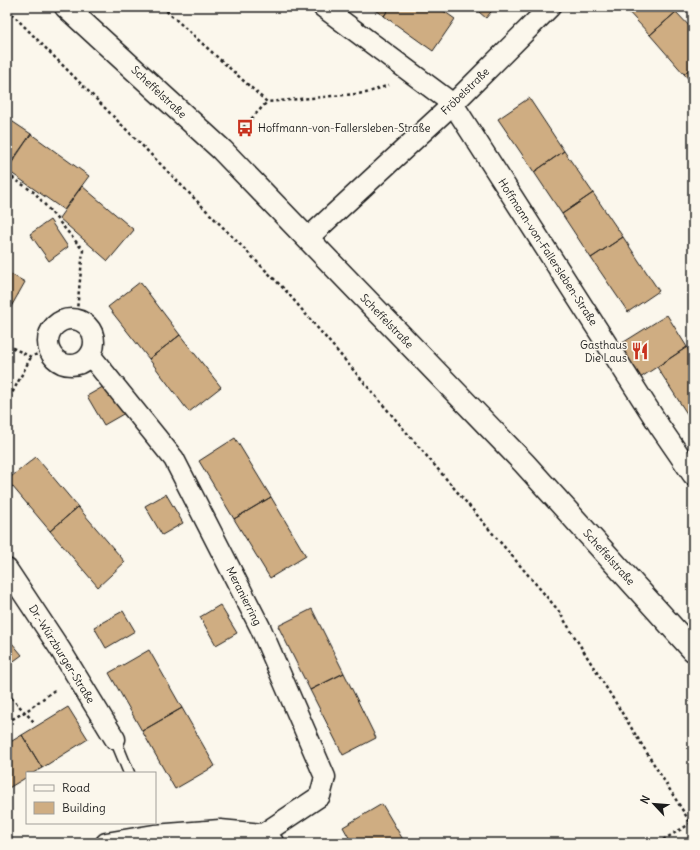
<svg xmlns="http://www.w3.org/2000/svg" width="700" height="850" font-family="Delius,sans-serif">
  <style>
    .building { fill: #cfad82; stroke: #1c1c1c }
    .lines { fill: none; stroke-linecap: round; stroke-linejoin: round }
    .lane-casing { stroke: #1c1c1c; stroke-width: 13 }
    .street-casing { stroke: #1c1c1c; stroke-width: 23 }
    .secondary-casing { stroke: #1c1c1c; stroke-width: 25 }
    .path { stroke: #1c1c1c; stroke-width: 2.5; stroke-dasharray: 3 3; stroke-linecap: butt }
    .lane { stroke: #fbf7ec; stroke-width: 10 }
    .street { stroke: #fbf7ec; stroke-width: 20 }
    .secondary { stroke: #fbf7ec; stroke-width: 22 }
    .labels { text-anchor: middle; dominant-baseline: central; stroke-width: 3; stroke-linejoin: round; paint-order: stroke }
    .street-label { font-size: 11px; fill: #1c1c1c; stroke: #fbf7ec }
    .poi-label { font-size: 11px; fill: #1c1c1c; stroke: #fbf7ec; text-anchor: start }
  </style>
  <rect width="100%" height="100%" fill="#fbf7ec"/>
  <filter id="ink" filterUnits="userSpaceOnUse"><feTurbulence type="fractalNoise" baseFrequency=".025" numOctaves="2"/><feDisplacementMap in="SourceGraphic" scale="8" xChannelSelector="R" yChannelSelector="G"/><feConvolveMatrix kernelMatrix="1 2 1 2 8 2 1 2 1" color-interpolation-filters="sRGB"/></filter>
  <g filter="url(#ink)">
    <path class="building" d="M370 7H390L384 16Z
      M390 7H438L455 19 433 51 384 16Z
      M473 7H495L486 18Z
      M624 7H672L676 12 650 35Z
      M676 12 693 30V66L684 74 650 35Z
      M693 66V84L684 74Z
      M529 98 564 151 534 172 498 119Z
      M7 118 31 134 7 168Z
      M31 134 89 176 64 210 7 170Z
      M564 151 593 193 562 214 534 172Z
      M82 186 134 230 108 261 59 218Z
      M593 193 623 237 591 258 562 214Z
      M50 220 68 247 49 261 30 234Z
      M623 237 659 291 628 312 591 258Z
      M7 272 25 282 7 314Z
      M140 282 180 335 149 359 108 307Z
      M667 315 687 347 637 380 616 347Z
      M180 335 221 387 189 412 149 359Z
      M687 347 693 358V423L657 367Z
      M108 384 125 413 104 425 87 396Z
      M235 438 271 497 234 519 199 461Z
      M36 457 78 507 50 531 7 480Z
      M166 494 183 523 162 535 145 506Z
      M271 497 306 556 270 578 234 519Z
      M78 507 125 562 98 587 50 531Z
      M220 605 237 633 216 645 200 617Z
      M312 609 344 673 310 690 278 626Z
      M123 611 135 631 106 648 94 627Z
      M7 637 22 655 7 666Z
      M149 650 182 708 142 731 109 673Z
      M344 673 376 738 343 755 310 690Z
      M68 707 88 739 42 768 22 735Z
      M182 708 215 766 175 789 142 731Z
      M22 735 42 768 33 773H27V777L7 789V744Z
      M382 804 405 843H352L343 827Z"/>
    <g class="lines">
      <g class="lane-casing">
        <path id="lane" d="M115 739 129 773"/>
      </g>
      <g class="street-casing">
        <path id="street" d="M323 7 453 104 660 427 693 475
          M308 238 453 104 550 7
          M48 342a23 23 0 1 1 46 0a23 23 0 1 1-46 0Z
          M90 355 174 459 260 627 325 777 320 796 263 834
          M7 569 60 649 115 739
          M106 843 154 835 220 830 263 834 273 842"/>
      </g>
      <g class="secondary-casing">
        <path id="secondary" d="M66 7 222 150 524 463 693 650"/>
      </g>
      <path class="path" d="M162 7 267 102 366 93 389 85
        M7 9 286 291 558 610 693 827
        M239 132 267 102
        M7 174 35 193 83 250 76 320
        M7 345 31 357 48 349
        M7 403 31 357
        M7 693 34 722
        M7 722 25 712 56 689
        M658 843 693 822"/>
      <use href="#lane" class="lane"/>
      <use href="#street" class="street"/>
      <use href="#secondary" class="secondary"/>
    </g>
  </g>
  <defs>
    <g id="bus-bare" transform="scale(1.38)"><path d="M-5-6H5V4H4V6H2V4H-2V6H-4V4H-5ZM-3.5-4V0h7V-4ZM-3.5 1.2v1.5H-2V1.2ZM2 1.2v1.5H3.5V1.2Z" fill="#c8321e" stroke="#fbf7ec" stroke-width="2.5" paint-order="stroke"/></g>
    <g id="restaurant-bare" transform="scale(1.38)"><path d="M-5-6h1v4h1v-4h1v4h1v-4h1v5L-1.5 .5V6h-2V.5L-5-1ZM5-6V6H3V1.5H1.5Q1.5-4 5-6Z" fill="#c8321e" stroke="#fbf7ec" stroke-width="2.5" paint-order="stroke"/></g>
  </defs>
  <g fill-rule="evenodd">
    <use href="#bus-bare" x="245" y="128"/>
    <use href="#restaurant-bare" x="640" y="351"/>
  </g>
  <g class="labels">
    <g class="street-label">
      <text transform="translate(465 91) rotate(-44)">Fröbelstraße</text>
      <text transform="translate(159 92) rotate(43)">Scheffelstraße</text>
      <text transform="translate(548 252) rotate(57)">Hoffmann-von-Fallersleben-Straße</text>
      <text transform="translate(387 321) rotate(46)">Scheffelstraße</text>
      <text transform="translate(609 557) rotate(48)">Scheffelstraße</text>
      <text transform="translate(244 596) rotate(63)">Meranierring</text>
      <text transform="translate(62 654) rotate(58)">Dr.-Würzburger-Straße</text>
    </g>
    <g class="poi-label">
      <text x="258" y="128">Hoffmann-von-Fallersleben-Straße</text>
      <text x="627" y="345" text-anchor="end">Gasthaus<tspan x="627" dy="13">Die Laus</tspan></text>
    </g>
  </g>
  <rect width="700" height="850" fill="none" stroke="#fbf7ec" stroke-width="24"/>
  <rect x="12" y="12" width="676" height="826" fill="none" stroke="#1c1c1c" stroke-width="1.5" filter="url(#ink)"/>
  <rect x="26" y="772" width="130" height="52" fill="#fbf7ec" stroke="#a29f99"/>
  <rect x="34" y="785" width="20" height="6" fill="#fbf7ec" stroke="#a29f99"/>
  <text x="62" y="792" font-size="12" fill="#1c1c1c">Road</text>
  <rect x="34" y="802" width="20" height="12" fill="#cfad82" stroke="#a29f99"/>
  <text x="62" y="812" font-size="12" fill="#1c1c1c">Building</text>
  <g transform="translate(654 804) rotate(296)" stroke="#fbf7ec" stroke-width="3" paint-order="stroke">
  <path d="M0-3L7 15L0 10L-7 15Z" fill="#1c1c1c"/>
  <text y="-6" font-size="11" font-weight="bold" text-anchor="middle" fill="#1c1c1c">N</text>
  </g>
</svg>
